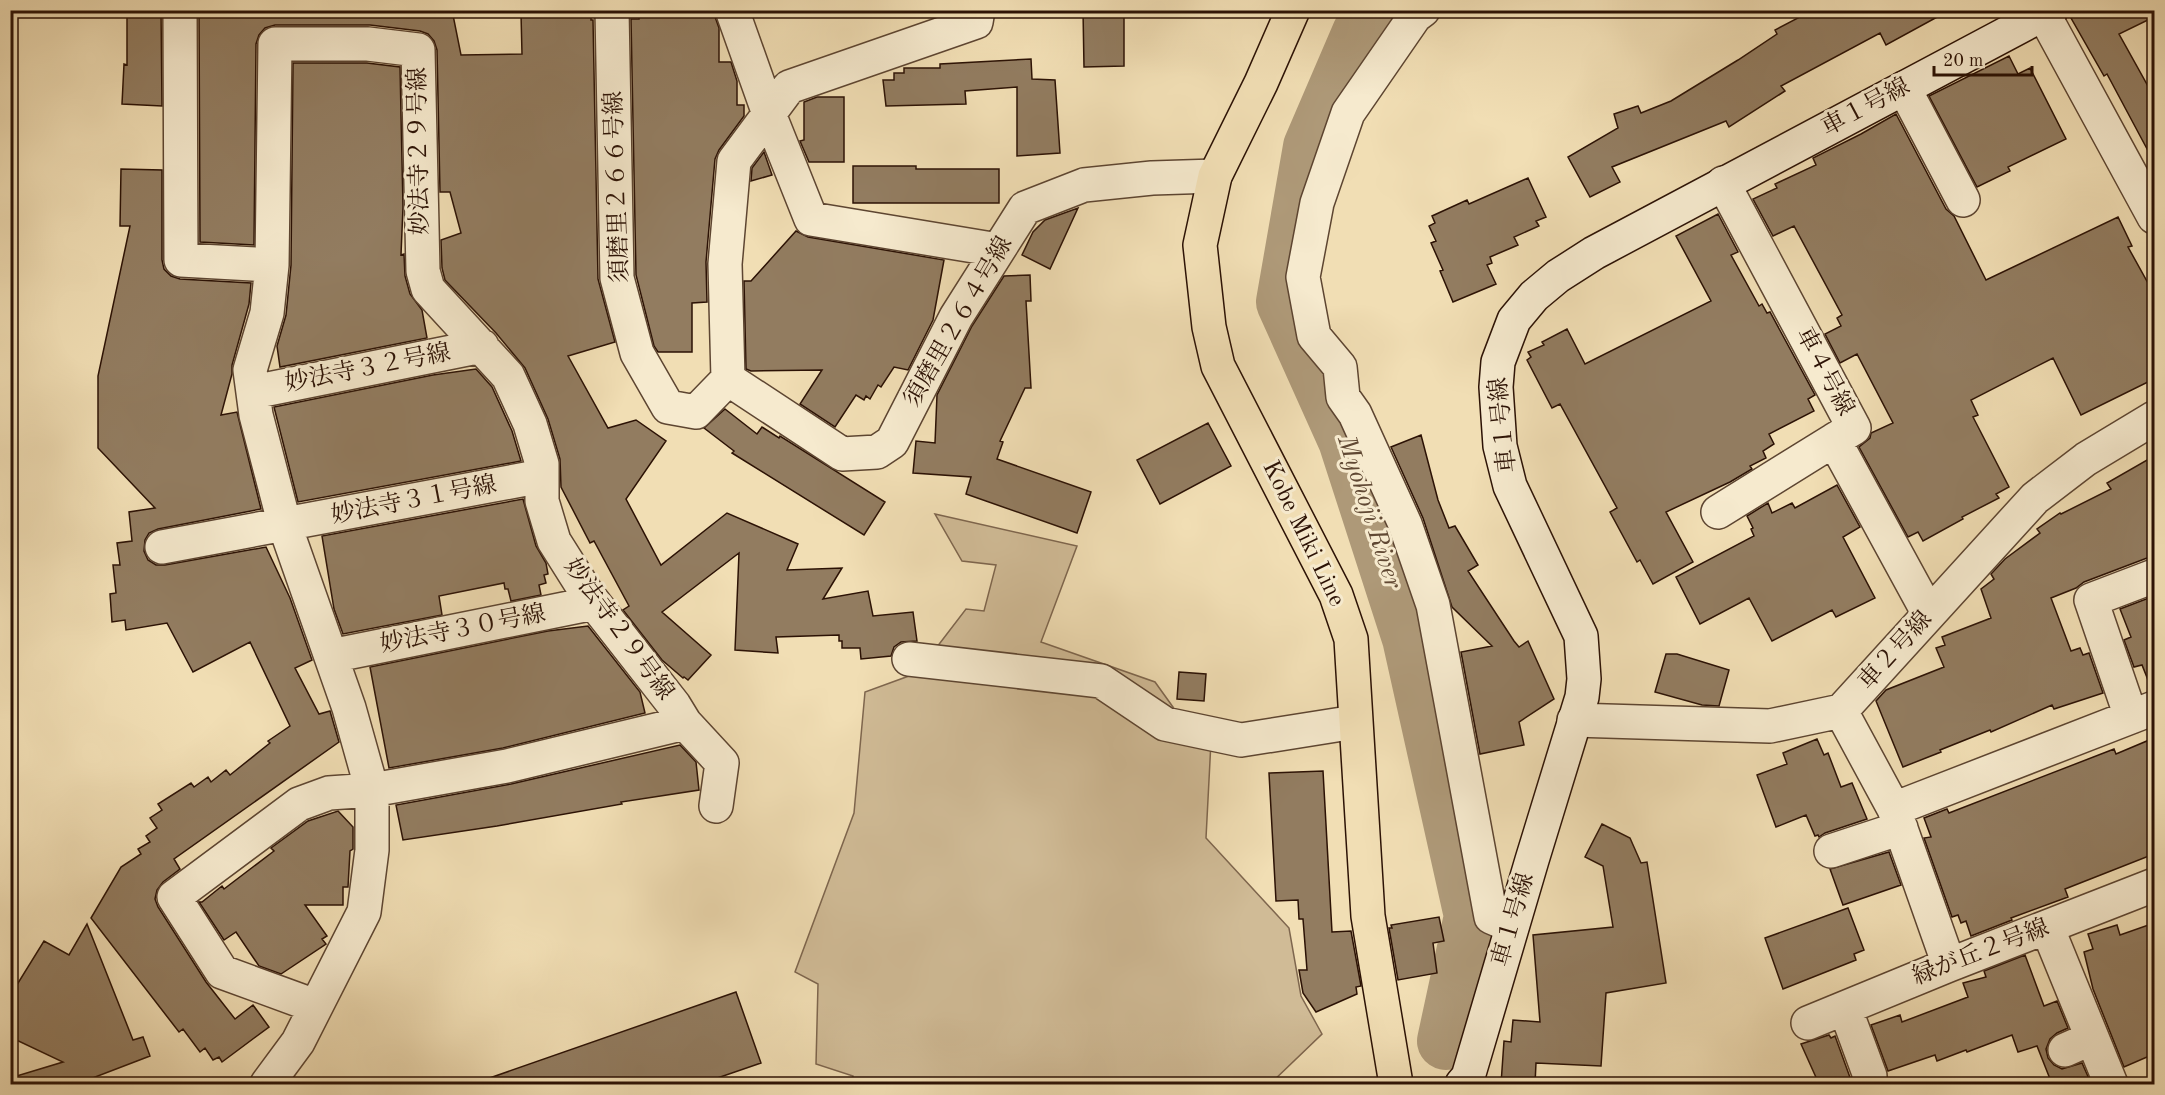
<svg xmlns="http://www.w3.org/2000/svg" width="2165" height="1095" font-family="'Old Standard TT','Noto Serif JP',serif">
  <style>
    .green { fill: #d0bb96; stroke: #7e664e; stroke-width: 1.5 }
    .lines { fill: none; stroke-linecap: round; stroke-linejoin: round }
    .river { stroke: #ae9978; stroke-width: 58 }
    .building { fill: #927c60; stroke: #2c1205; stroke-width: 1.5 }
    .street-casing { stroke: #5d4531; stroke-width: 36 }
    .secondary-casing { stroke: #2c1205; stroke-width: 36 }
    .primary-casing { stroke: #2c1205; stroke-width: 36 }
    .street { stroke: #f6eace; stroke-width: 33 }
    .secondary { stroke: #f6eace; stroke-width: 33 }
    .primary { stroke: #f1deb4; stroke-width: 33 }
    .labels { text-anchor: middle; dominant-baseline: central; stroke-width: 6; stroke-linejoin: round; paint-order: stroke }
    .street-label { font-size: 24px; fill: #2c1205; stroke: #f6eace }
    .water-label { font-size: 26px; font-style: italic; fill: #604833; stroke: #f6eace }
  </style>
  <rect width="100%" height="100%" fill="#f1deb4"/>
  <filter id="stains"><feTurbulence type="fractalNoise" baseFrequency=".00333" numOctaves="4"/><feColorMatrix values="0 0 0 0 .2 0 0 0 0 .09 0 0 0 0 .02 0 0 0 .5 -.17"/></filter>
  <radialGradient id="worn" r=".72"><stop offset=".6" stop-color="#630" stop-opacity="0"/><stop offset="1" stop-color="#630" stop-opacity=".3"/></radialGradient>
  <path class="green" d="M935 514 1077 546 1041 642 1155 682 1178 714 1212 722 1206 838 1289 928 1301 996 1322 1034 1270 1084H852L853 1076 816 1064 818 984 795 972 854 813 865 692 917 673 966 609 984 611 996 565 962 561Z"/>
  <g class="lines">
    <path class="river" d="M1392 10 1361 33 1312 147 1285 302 1347 440 1411 638 1473 916 1446 1041"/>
  </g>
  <path class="building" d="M127 10H161L162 106 122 104 124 64 127 65Z
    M199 10H452L461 55 522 54 521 14 591 12V20H593L598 279 615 342 568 356 608 428 636 420 666 441 626 499 661 565 727 513 798 544 787 570 842 568 823 599 868 591 873 616 913 612 917 641 901 642 894 647 891 656 861 659 860 648H842V641H839V635L776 637 778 653 735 650 739 553 662 612 711 655 688 680 684 677 683 678 662 660 623 610 629 606 594 541 590 543 561 487 560 459 548 419 525 368 496 333 445 280 442 268 441 240 461 233 450 192H440L437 50 434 41 428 34 420 31 370 25H275L265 28 259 35 256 44 254 245 200 242Z
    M639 10H703V15L714 14 719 28V62H731L737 81V105H744V116L719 150 715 159 706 262 707 302 692 303V352H658L654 346 636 275 631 19H639Z
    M1083 10H1124V66L1084 67Z
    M1794 10H1950L1886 45 1880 33 1781 86 1785 91 1729 127 1726 121 1612 167 1620 182 1590 197 1568 157 1618 128 1614 114 1638 106 1641 113 1671 101 1738 60 1777 34 1775 30 1798 18Z
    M2086 10H2154V17L2119 34 2154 97V162L2107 74 2104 76 2071 18Z
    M2009 56 2018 74 2030 68 2066 139 2008 167 2010 171 1977 187 1929 96Z
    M1031 59 1032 79 1055 80 1060 153 1017 156V87L965 91 966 104 886 106 883 80H894V73H904V68H940V64Z
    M293 63H367L400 67 403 207 401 255 404 254 405 276 410 294 422 310 427 338 280 367 277 346 286 315 291 265Z
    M817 97H844V162H809L800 141 804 140V102Z
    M1896 114 1946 209 1954 216 1986 280 2118 217 2132 246 2128 247 2154 294V379L2081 415 2053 358 1971 400 1978 415 1973 417 2009 487 1996 494 1999 498 1962 517 1963 519 1923 541 1918 532 1908 537 1859 447 1870 438 1871 433 1893 423 1857 354 1840 363 1825 334 1841 326 1837 318 1842 315 1794 226 1773 236 1753 199 1777 188 1775 184 1816 165 1813 158 1861 134Z
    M764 152 772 175 751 181 752 168Z
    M853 166H916V169H999V203H853Z
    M121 169 162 170V260L164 269 171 276 180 279 251 283 249 304 232 365V374L221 415 237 412 261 509 158 529 149 533 145 540 144 551 148 560 156 565H165L266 547 290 598 312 660 295 668 319 714 330 711 339 742 174 859 180 869 163 882 157 890 155 899 158 907 206 982 235 1019 253 1005 269 1027 222 1062 219 1057 213 1060 205 1048 200 1052 183 1029 179 1032 91 918 121 867 141 854 138 849 150 842 146 836 157 828 150 818 162 810 158 804 191 783 194 787 208 777 211 782 226 770 230 775 270 743 268 741 290 726 250 642 193 672 167 623 126 630 125 620 112 622 110 594 116 593 113 565H120L117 543 132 541 129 512 155 508 98 448V376L130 226H120Z
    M1528 178 1546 217 1536 221 1539 226 1514 237 1518 245 1490 257 1492 263 1487 265 1496 284 1453 302 1440 271 1443 270 1431 243 1436 241 1429 226 1435 223 1432 216 1467 200 1469 204Z
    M1078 208 1050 269 1022 255 1033 232 1045 220Z
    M1718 214 1738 252 1731 255 1759 306 1762 304 1767 313 1770 312 1815 395 1808 399 1814 411 1769 434 1774 444 1763 451 1766 458 1750 466 1752 469 1730 482 1666 512 1693 562 1653 584 1640 560 1637 562 1610 512 1617 508 1560 404 1552 408 1527 360 1531 357 1528 352 1544 345 1542 342 1567 329 1585 364 1711 301 1676 236Z
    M796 231 808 237 944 260 933 320 908 370 894 367 881 387 878 385 870 399 866 396 864 400 856 395 835 427 800 404 822 370 751 371 746 369 744 281H751Z
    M1030 275 1031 301H1026L1031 388H1025L1000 441 1003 442 997 459 1091 492 1077 533 966 494 971 477 913 473 916 441 935 443 937 395 972 326 1004 276Z
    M476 369 492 387 512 431 521 461 298 502 274 407 433 375Z
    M725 409 757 434 762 427 779 438 780 436 885 502 864 535 732 453 734 451 704 428Z
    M1208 423 1231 466 1160 504 1137 460Z
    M1421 435 1438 500 1449 528 1455 526 1478 565 1468 571 1514 641 1519 647 1528 641 1554 699 1519 722 1524 745 1480 754 1461 652 1492 646 1452 607 1423 518 1391 447Z
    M2154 456V558H2147L2084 582 2076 588 2051 598 2071 651 2080 648 2083 655 2089 653 2103 693 2054 709 2052 705 1991 732 1990 730 1940 750 1941 752 1903 767 1876 701 1886 690 1944 667 1936 648 1945 645 1942 637 1991 618 1981 589 1994 579 1991 574 2005 559 2040 533 2037 529 2060 513 2061 514 2111 489 2107 483Z
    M1837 485 1860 527 1843 537 1875 598 1836 617 1832 610 1772 641 1749 598 1700 624 1676 577 1754 536 1751 529 1753 528 1747 516 1768 503 1772 513 1792 503 1795 508Z
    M523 499 536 546 546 563 548 574 544 575 546 583 539 585 541 595 511 601 508 589H505L504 583 439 596 442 615 343 634 334 609 322 536Z
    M2154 596V690H2152L2142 665 2134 667 2124 640 2131 637 2120 609Z
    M588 626 640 692 645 713 503 748 389 768 370 667 548 631Z
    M1666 654H1677L1729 670 1719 706 1702 705 1655 692Z
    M1179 672 1206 674 1204 701 1177 699Z
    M2154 738V854L2065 889 2068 897 2011 918 2012 920 1971 936 1966 921 1961 923 1958 915 1952 917 1924 838 1931 837 1924 818 1947 809 1949 813 2114 749 2116 754Z
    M1817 739 1824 755 1828 753 1841 787 1852 783 1867 819 1825 833 1819 837 1818 835 1815 836 1806 815 1776 827 1757 775 1787 764 1783 753Z
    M680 745 696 762 699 790 621 802 622 804 497 826 403 840 396 805 511 784Z
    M1323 771 1332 932 1351 931 1361 986 1356 987 1357 994 1316 1012 1303 993 1299 970H1307L1303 919H1299L1298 900 1276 901 1269 773Z
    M338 811 353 827V849L350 851 348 887H343V905H305L327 936 322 939 326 944 281 974 259 966 236 932 224 940 199 902H202L222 886 224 889 274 851 271 848 308 821Z
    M1602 824 1630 838 1641 863 1647 862 1666 983 1606 993 1601 1066 1536 1063 1535 1084H1501L1504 1041 1511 1042 1513 1020 1540 1022 1533 935 1613 927 1603 866 1585 857Z
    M1889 852 1901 885 1843 905 1830 869Z
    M1848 908 1864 950 1854 954 1856 960 1783 989 1765 938Z
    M1439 917 1444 941 1433 943 1437 973 1398 980 1389 928H1392L1391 925Z
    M2154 923V1054L2124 1067 2093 989 2084 952 2093 949 2088 934 2117 925 2120 935Z
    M87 924 133 1040 143 1037 150 1056 77 1084H11L10 1078 63 1062 10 1037V996L44 941 69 955Z
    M2025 955 2044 1006 2057 1001 2068 1028 2057 1033 2050 1039 2046 1049 2048 1058 2054 1065 2062 1069 2082 1063 2090 1081 2081 1084H2052L2037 1046 2018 1052 2012 1035 1967 1052 1966 1050 1937 1061 1935 1055 1888 1071 1871 1025 1900 1015 1902 1022 1968 997 1963 983 1986 977 1984 971Z
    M736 992 761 1063 700 1084H482L481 1081Z
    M1829 1035 1831 1038 1835 1036 1852 1083 1847 1084H1819L1801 1044Z"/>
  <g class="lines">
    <g class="street-casing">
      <path id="street" d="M180 10 181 260 272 265
        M612 10 617 278 637 353 668 407 696 412 728 379 725 264 734 161 789 87 976 22 978 10
        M732 10 769 114 811 219 998 250
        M1423 10 1415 16 1348 113 1317 203 1303 277 1314 336 1340 367 1343 397 1355 414 1405 524 1433 605 1491 917 1512 926
        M2044 15 2154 217
        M1904 88 1963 200
        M1723 183 1854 428 1834 440 1929 614
        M728 379 842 454 877 452 892 442 956 317 1025 208 1084 185 1152 178 1215 176
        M253 392 482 346
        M1718 512 1834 440
        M162 547 542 476
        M331 656 594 603
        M909 659 1101 681 1165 724 1241 740 1355 722
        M1841 711 1894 809 1949 965
        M2131 717 2091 600 2154 576
        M1574 720 1770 726 1841 711 2035 498 2086 459 2154 418
        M685 723 722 763 716 806
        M1894 809 2154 708
        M1831 851 1901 828
        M2047 927 2111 1084
        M1845 1008 1870 1076
        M1808 1023 1949 965 2154 885
        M2065 1050 2092 1038
        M267 1084 298 1042 364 912 372 850V790L349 708 285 526 256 415 250 370 267 313 272 265 275 44H368L418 50 423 271 428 289 508 376 530 424 542 464V501L554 541 588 595 674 705 685 723 507 766 372 790 329 793 299 804 174 897 222 972 315 1006"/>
    </g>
    <g class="secondary-casing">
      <path id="secondary" d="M1462 1084 1468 1077 1532 860 1582 697 1584 679 1581 636 1510 486 1500 446 1496 387 1498 362 1514 320 1534 296 1558 276 1594 253 2051 10"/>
    </g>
    <g class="primary-casing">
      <path id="primary" d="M1293 10 1261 83 1215 176 1200 245 1209 327 1218 366 1336 595 1351 639 1368 916 1396 1084"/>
    </g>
    <use href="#street" class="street"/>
    <use href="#secondary" class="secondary"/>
    <use href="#primary" class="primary"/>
  </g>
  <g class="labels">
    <g class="street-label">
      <text transform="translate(1866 108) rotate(-28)">車１号線</text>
      <text transform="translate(420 151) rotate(-91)">妙法寺２９号線</text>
      <text transform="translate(618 187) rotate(-92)">須磨里２６６号線</text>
      <text transform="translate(959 322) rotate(-60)">須磨里２６４号線</text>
      <text transform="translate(368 369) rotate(-11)">妙法寺３２号線</text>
      <text transform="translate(1824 372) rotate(62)">車４号線</text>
      <text transform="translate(1504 425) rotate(-96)">車１号線</text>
      <text transform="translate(414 501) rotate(-11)">妙法寺３１号線</text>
      <text transform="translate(1303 534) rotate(64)">Kobe Miki Line</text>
      <text transform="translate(463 630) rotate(-11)">妙法寺３０号線</text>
      <text transform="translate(618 630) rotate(54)">妙法寺２９号線</text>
      <text transform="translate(1896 651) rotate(-48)">車２号線</text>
      <text transform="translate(1514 920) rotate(-74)">車１号線</text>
      <text transform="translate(1981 953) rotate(-21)">緑が丘２号線</text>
    </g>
    <g class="water-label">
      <text transform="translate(1369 512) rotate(72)">Myohoji River</text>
    </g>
  </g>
  <rect width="2165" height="1095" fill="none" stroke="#f1deb4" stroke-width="36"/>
  <rect x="12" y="12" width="2141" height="1071" fill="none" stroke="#2c1205" stroke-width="3"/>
  <rect x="18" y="18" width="2129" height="1059" fill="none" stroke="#2c1205" stroke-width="1.5"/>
  <path d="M1934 66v9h98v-9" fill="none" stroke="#2c1205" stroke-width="3"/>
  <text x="1943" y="66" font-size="18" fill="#2c1205" stroke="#f6eace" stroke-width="4.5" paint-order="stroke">20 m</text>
  <rect width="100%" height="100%" filter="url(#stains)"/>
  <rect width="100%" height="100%" fill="url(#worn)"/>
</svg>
